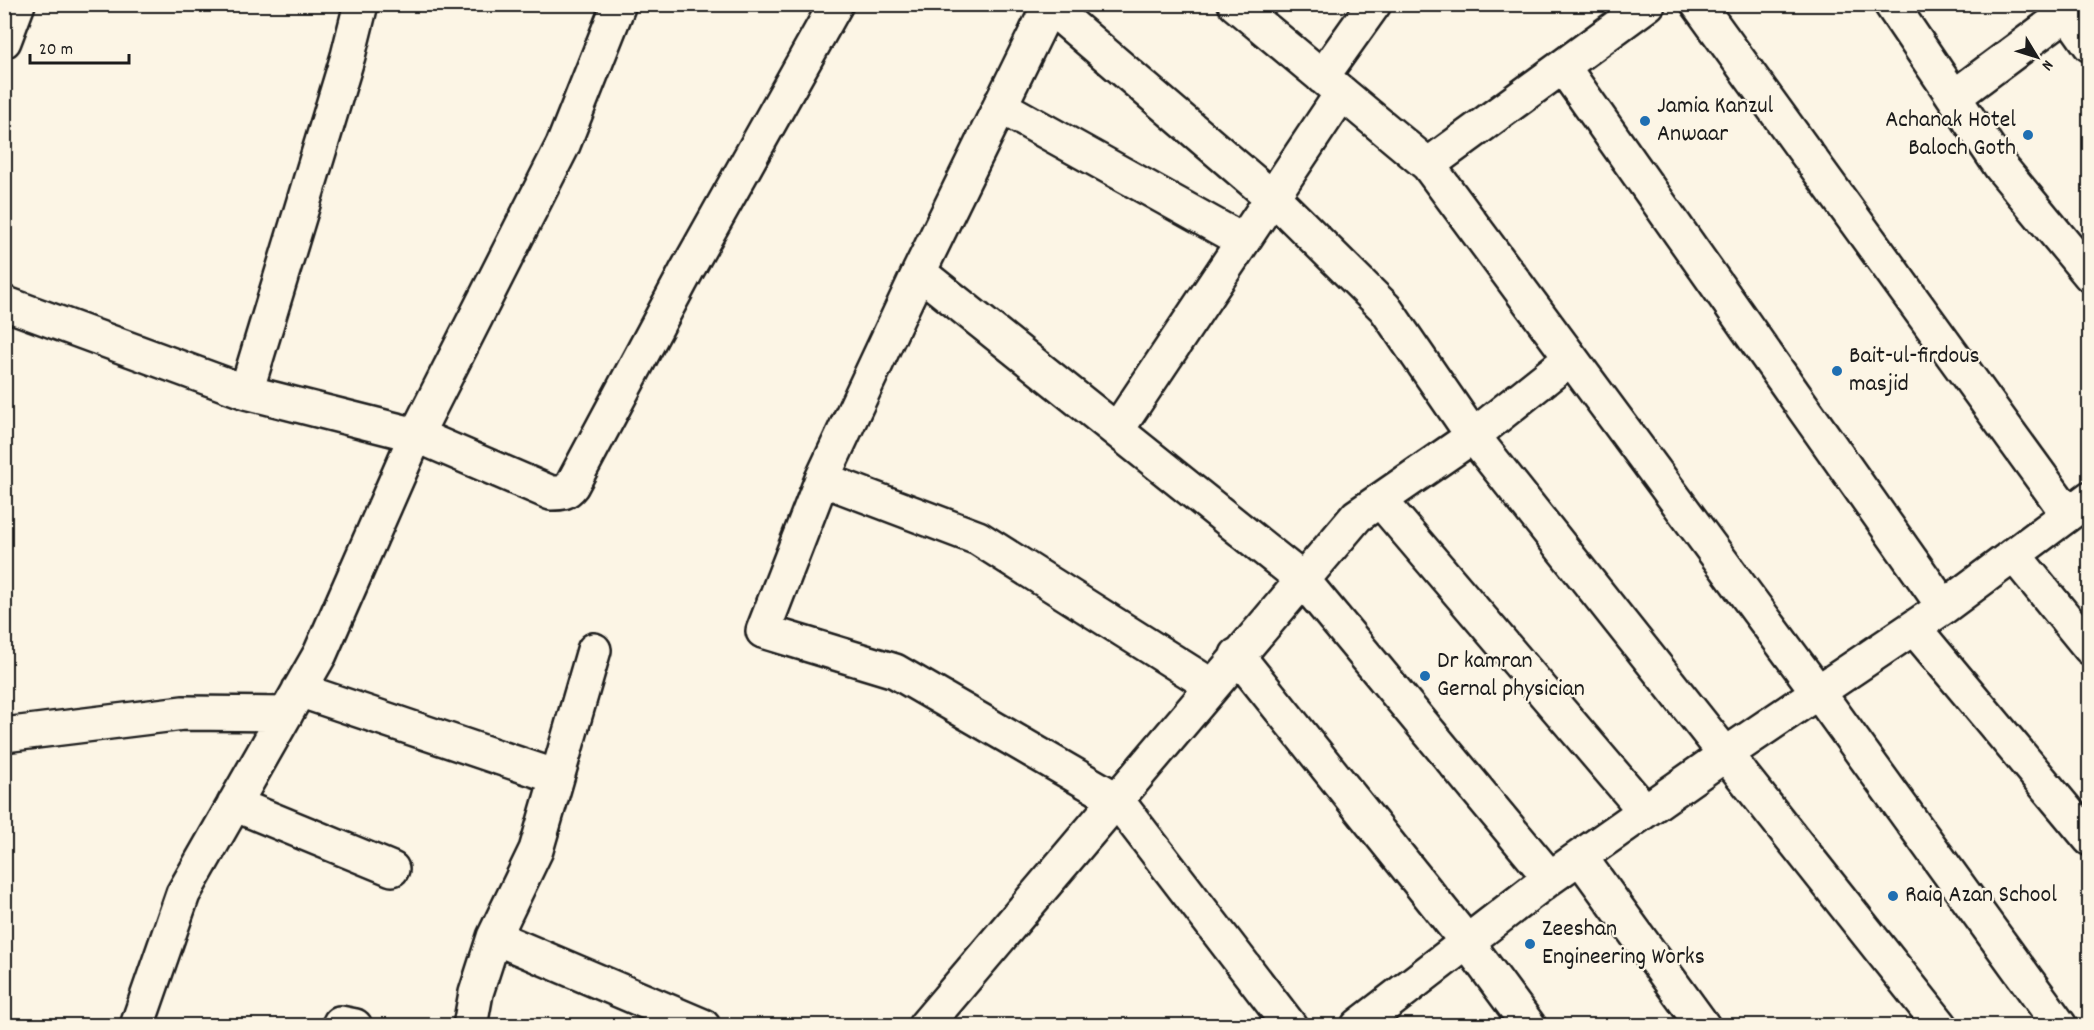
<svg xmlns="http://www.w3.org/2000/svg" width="2094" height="1030" font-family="Dekko,sans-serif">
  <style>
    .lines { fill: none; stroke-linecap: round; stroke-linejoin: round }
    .minor-casing { stroke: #1c1c1c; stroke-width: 38 }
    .minor { stroke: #fcf5e5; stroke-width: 33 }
    .poi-dot { fill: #1f6fb2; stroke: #fcf5e5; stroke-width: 2 }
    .labels { text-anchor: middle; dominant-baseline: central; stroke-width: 4.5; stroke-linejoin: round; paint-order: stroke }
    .poi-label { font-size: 24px; fill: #1c1c1c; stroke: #fcf5e5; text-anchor: start }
  </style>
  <rect width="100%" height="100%" fill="#fcf5e5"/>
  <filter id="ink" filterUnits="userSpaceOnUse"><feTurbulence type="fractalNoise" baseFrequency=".0167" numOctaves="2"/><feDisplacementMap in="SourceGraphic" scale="12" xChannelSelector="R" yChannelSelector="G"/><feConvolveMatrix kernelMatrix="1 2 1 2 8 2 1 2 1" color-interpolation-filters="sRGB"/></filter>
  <g filter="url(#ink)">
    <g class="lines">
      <g class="minor-casing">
        <path id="minor" d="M1050 4 919 272 822 479 763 631 895 671 1116 799 1290 1026
          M1235 4 1428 165 1818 692 2060 1026
          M1698 4 2068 514
          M1891 4 2001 167 2090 275
          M2061 4 2090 45
          M1049 6 1283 207 1385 308 1473 436 1941 1026
          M4 41 18 4
          M1563 67 1944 607
          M1322 77 1374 4
          M1954 97 2079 4
          M1001 103 1009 111 1243 241
          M1428 165 1648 4
          M919 272 1302 579 1550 878
          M4 303 246 392 416 435 551 493C561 493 566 493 572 485L687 270 836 4
          M246 392 348 56 361 4
          M1117 430 1342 93
          M822 479 978 538 1212 686
          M1380 500 1645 811
          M2014 555 2090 648
          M1914 628 2090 839
          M1237 655 1467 942 1529 1026
          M299 690 557 777
          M4 735 183 713 286 714
          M234 804 392 869
          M1580 857 1703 1026
          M494 937 703 1026
          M340 1023 355 1026
          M137 1026 183 894 320 654 416 435 563 145 619 4
          M470 1026 476 993 494 937 536 850 594 650
          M925 1026 1357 516 1473 436 1571 358
          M1358 1026 1550 878 1726 754 1944 607 2090 498"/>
      </g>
      <use href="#minor" class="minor"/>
    </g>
  </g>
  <g class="poi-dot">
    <circle cx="1645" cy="121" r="6"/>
    <circle cx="2028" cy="135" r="6"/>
    <circle cx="1837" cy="371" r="6"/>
    <circle cx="1425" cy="676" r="6"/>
    <circle cx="1893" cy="896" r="6"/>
    <circle cx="1530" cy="944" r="6"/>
  </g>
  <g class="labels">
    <g class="poi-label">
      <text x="1657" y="107">Jamia Kanzul<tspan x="1657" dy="28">Anwaar</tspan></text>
      <text x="2016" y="121" text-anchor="end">Achanak Hotel<tspan x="2016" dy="28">Baloch Goth</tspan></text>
      <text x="1849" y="357">Bait-ul-firdous<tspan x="1849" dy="28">masjid</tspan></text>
      <text x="1437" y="662">Dr kamran<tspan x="1437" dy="28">Gernal physician</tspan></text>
      <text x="1905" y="896">Raiq Azan School</text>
      <text x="1542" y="930">Zeeshan<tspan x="1542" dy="28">Engineering Works</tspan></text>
    </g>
  </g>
  <rect width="2094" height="1030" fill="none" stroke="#fcf5e5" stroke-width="24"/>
  <rect x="12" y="12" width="2070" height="1006" fill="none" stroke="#1c1c1c" stroke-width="2" filter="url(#ink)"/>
  <g transform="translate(2037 57) rotate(128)" stroke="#fcf5e5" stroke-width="4.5" paint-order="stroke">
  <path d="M0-4.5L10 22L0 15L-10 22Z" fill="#1c1c1c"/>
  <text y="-9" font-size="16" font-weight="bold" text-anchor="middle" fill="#1c1c1c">N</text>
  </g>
  <path d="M30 54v9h99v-9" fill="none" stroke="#1c1c1c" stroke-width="3"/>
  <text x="39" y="54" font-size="18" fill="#1c1c1c" stroke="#fcf5e5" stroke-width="4.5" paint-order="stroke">20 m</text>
</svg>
